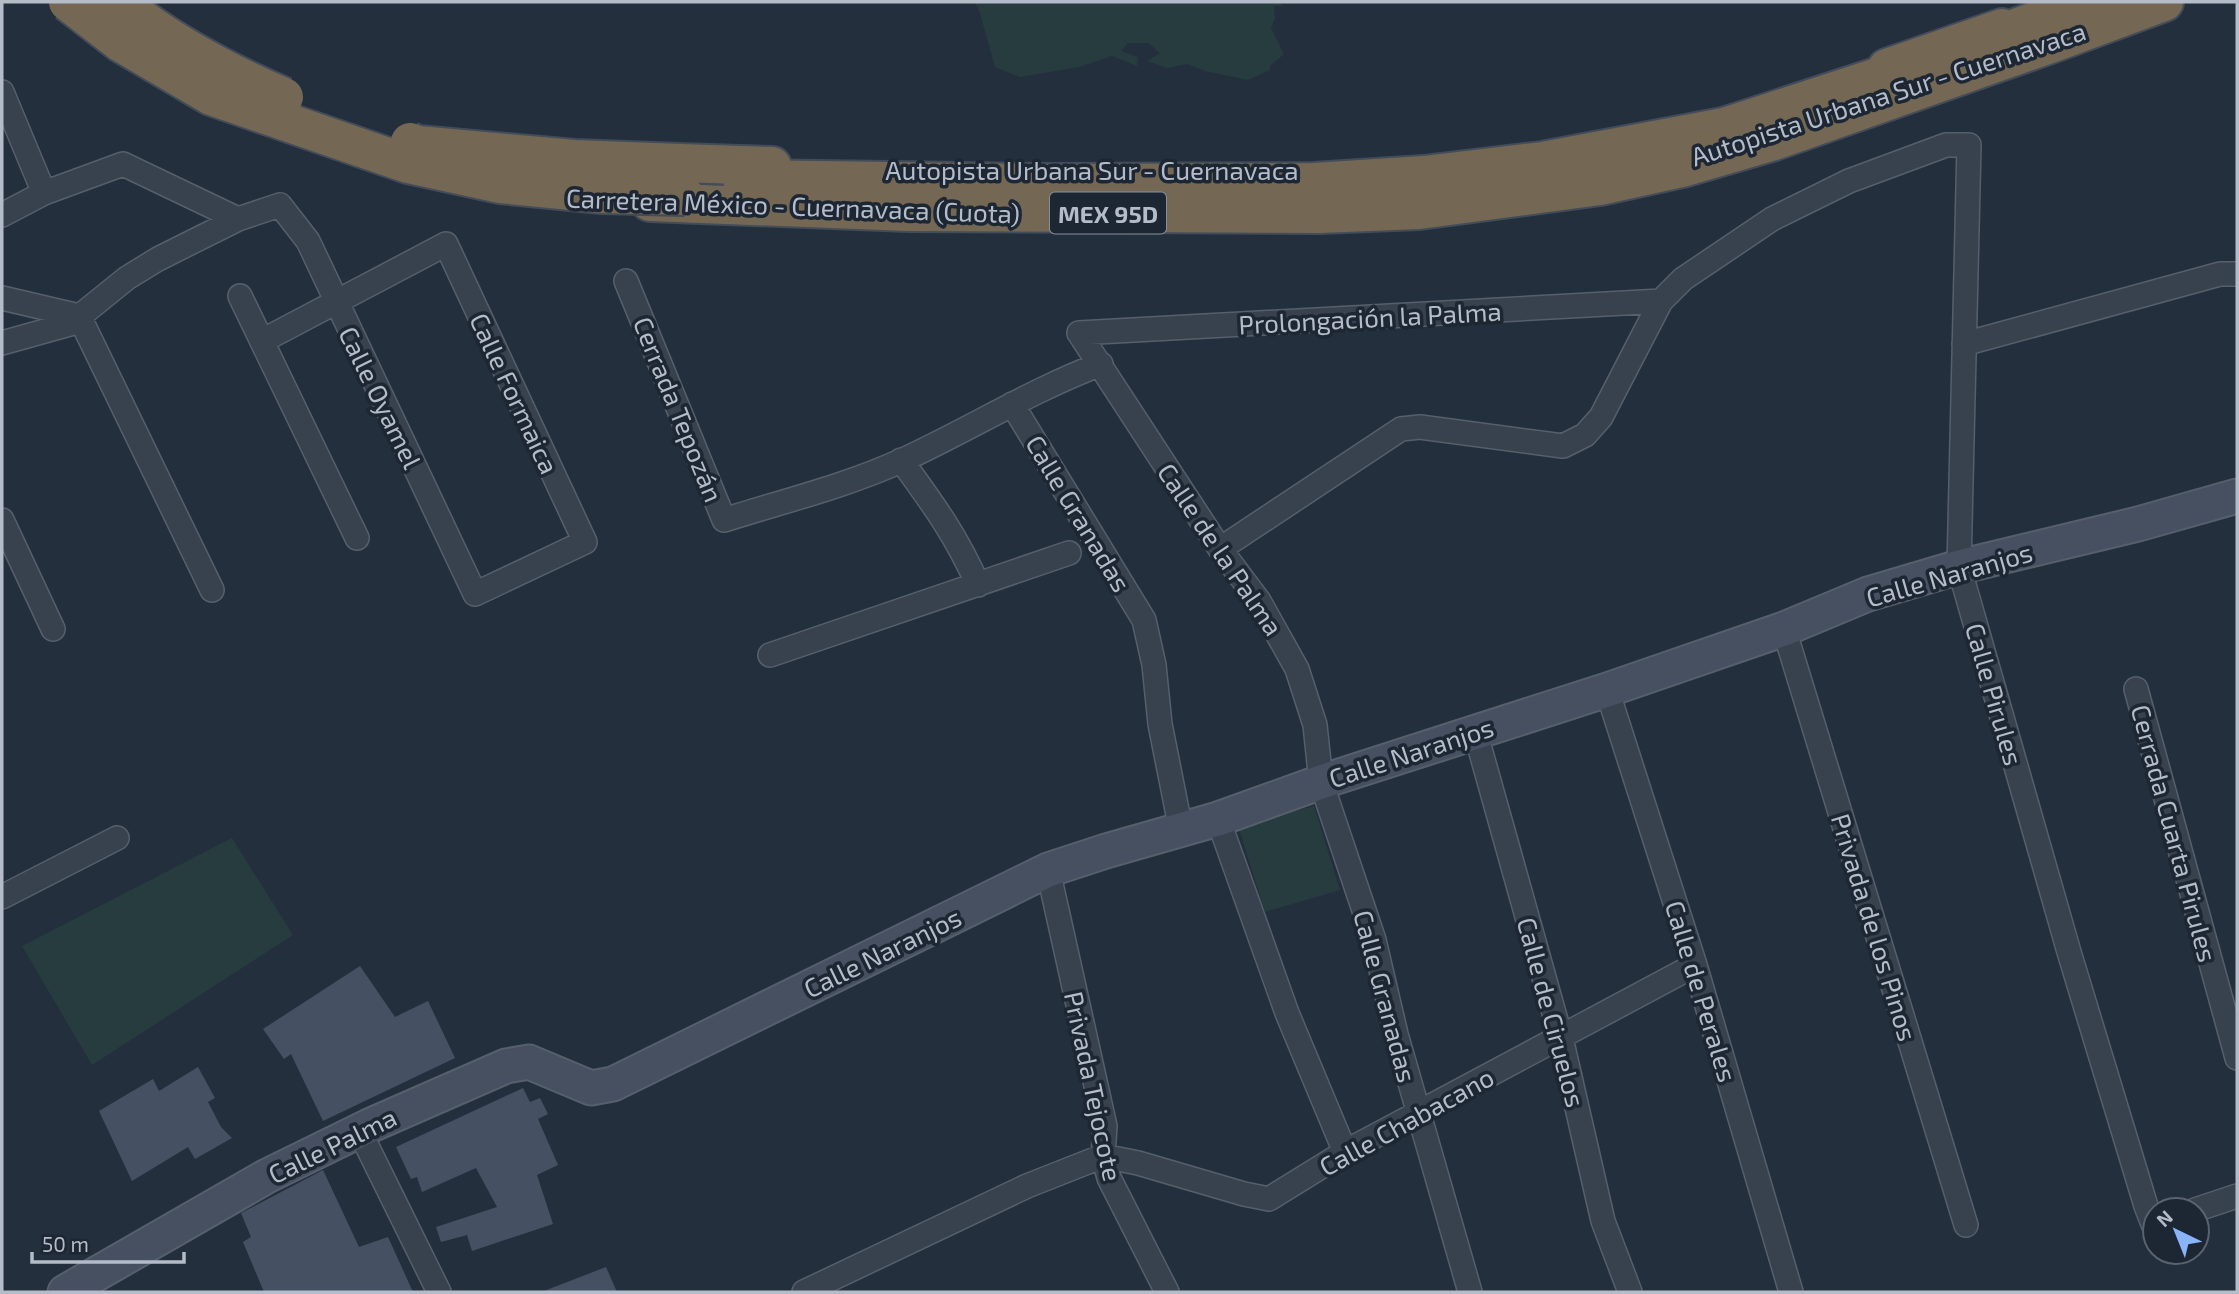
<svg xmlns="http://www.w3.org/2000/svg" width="2239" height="1294" font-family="'Exo 2',sans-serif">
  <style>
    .green { fill: #263c3f }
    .building { fill: #455162 }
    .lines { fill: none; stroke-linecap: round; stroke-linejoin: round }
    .street-casing { stroke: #565f6c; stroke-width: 26 }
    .secondary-casing { stroke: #565f6c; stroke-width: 37 }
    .highway-casing { stroke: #434c59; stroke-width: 42 }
    .street { stroke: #38414e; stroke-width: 23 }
    .secondary { stroke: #465061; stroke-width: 33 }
    .highway { stroke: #746855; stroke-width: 38 }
    .highway-bridge-casing { stroke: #434c59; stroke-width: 42; stroke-linecap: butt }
    .highway-bridge { stroke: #746855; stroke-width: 38 }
    .labels { text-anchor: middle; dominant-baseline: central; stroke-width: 7; stroke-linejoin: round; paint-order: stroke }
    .shield { fill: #1d2633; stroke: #878f9c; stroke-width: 2 }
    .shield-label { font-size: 24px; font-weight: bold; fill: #b4bcc9 }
    .street-label { font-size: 26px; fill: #b4bcc9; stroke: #1d2633 }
  </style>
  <rect width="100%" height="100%" fill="#242f3e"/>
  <path class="green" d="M974 2H1280L1282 6H1274L1275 19 1271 28 1284 54 1270 66V70L1248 80 1205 71 1187 64 1167 68 1147 61 1160 53 1148 43H1128L1121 51 1138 57 1137 66 1112 56 1079 67 1020 77 995 67 979 10Z
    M1314 806 1340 890 1265 912 1238 826Z
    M232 838 293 935 92 1065 22 946Z"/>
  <path class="building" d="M360 966 395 1017 428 1001 455 1058 323 1121 291 1054 284 1059 263 1029Z
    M198 1067 215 1098 208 1102 221 1127 232 1138 195 1159 188 1147 132 1181 99 1111 153 1079 159 1091Z
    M523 1088 530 1102 540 1098 548 1114 538 1119 558 1165 537 1175 553 1224 472 1251 467 1235 441 1242 436 1227 497 1207 476 1168 422 1192 417 1177 411 1179 396 1147Z
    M323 1170 359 1247 388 1237 413 1292H264L243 1242 251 1237 241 1213Z
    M606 1267 617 1292H544V1291Z"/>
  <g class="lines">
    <g class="street-casing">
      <path id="street" d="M2 92 44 193
        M2 215 44 193 123 164 238 219
        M626 281 724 520C784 501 846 486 903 460 970 429 1032 390 1101 364
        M240 296 357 538
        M2 298 79 316 212 590
        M1079 333 1220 549 1259 601 1297 669 1315 725 1321 782 1374 940 1396 1034 1470 1292
        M1079 333 1661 301
        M2 343 70 324 127 278 158 259 238 219 280 205 308 241 475 594 585 542 446 244 262 341
        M1964 344 2220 274H2237
        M1012 404 1144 620 1154 665 1160 724 1181 830
        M901 460C933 504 956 535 978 585
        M2 520 53 629
        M1220 549 1401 429 1420 427 1563 446 1585 435 1601 417 1661 301 1683 279 1772 219 1849 181 1946 145H1969L1959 567 2069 952 2146 1206 2153 1224 2155 1223
        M1784 629 1966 1225
        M770 655 1069 553
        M2136 689 2237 1058
        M1607 690 1695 965 1791 1292
        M1475 731 1561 1038 1603 1221 1630 1292
        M1218 819 1287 1013 1345 1152
        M1048 870 1105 1126 1103 1156 1109 1178 1167 1292
        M2 897 117 838
        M360 1132 439 1292
        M2195 1210 2237 1196
        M804 1292 1027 1186 1103 1156 1138 1163 1244 1194 1269 1199 1345 1152 1695 965"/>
    </g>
    <g class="secondary-casing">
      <path id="secondary" d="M65 1292 267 1176 369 1126 506 1066 529 1062 591 1088 613 1084 1048 870 1106 851 1218 819 1321 782 1607 690 1784 629 1868 594 1959 567 2138 524 2237 496"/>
    </g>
    <g class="highway-casing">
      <path id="highway" d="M1980 41 2087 2
        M1887 68 2002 28
        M680 163 772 166
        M742 179 1044 183 1314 182 1424 175 1543 161 1724 127 1914 65
        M650 202 909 212 1319 214 1419 210 1600 186 1682 168 1774 141 2053 43 2164 2"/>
    </g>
    <use href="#street" class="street"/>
    <use href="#secondary" class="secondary"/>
    <use href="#highway" class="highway"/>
    <g class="highway-bridge-casing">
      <path id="highway-bridge" d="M68 2 121 43 211 96 408 164 500 184 602 194 685 196
        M120 2C169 42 226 72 284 97
        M410 142 418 145 574 159 680 163"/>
    </g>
    <use href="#highway-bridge" class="highway-bridge"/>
  </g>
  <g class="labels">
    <rect class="shield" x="1050" y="192.5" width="116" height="41" rx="5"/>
    <g class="shield-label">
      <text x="1108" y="213">MEX 95D</text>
    </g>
    <g class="street-label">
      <text transform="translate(1888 93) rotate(-18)">Autopista Urbana Sur - Cuernavaca</text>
      <text x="1092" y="169">Autopista Urbana Sur - Cuernavaca</text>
      <text transform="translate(793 205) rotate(2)">Carretera México - Cuernavaca (Cuota)</text>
      <text transform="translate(1370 317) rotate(-3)">Prolongación la Palma</text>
      <text transform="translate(515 393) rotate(65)">Calle Formaica</text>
      <text transform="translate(381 397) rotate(64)">Calle Oyamel</text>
      <text transform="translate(679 409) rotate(68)">Cerrada Tepozán</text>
      <text transform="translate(1079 513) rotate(59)">Calle Granadas</text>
      <text transform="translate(1221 549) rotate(56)">Calle de la Palma</text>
      <text transform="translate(1949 574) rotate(-16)">Calle Naranjos</text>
      <text transform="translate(1995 694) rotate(74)">Calle Pirules</text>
      <text transform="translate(1411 752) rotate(-18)">Calle Naranjos</text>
      <text transform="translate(2175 833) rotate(75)">Cerrada Cuarta Pirules</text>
      <text transform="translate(1875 927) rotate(73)">Privada de los Pinos</text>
      <text transform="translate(882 952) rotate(-26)">Calle Naranjos</text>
      <text transform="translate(1702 991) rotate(73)">Calle de Perales</text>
      <text transform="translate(1386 996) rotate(75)">Calle Granadas</text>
      <text transform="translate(1552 1012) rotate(75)">Calle de Ciruelos</text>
      <text transform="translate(1094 1086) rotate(78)">Privada Tejocote</text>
      <text transform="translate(1406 1121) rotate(-29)">Calle Chabacano</text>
      <text transform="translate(332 1145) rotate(-26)">Calle Palma</text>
    </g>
  </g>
  <rect width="2239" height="1294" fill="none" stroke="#b4bcc9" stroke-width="7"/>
  <g transform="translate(2176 1231) rotate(317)"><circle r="33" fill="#1d2633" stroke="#59626f" stroke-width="2"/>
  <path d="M0-5L12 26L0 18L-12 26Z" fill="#8ab4f8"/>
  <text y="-10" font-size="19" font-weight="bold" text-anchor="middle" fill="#b4bcc9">N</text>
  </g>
  <path d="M32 1252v10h152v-10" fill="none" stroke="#b4bcc9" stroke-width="3.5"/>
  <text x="42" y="1252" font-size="21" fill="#b4bcc9" stroke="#1d2633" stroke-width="5" paint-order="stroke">50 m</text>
</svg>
